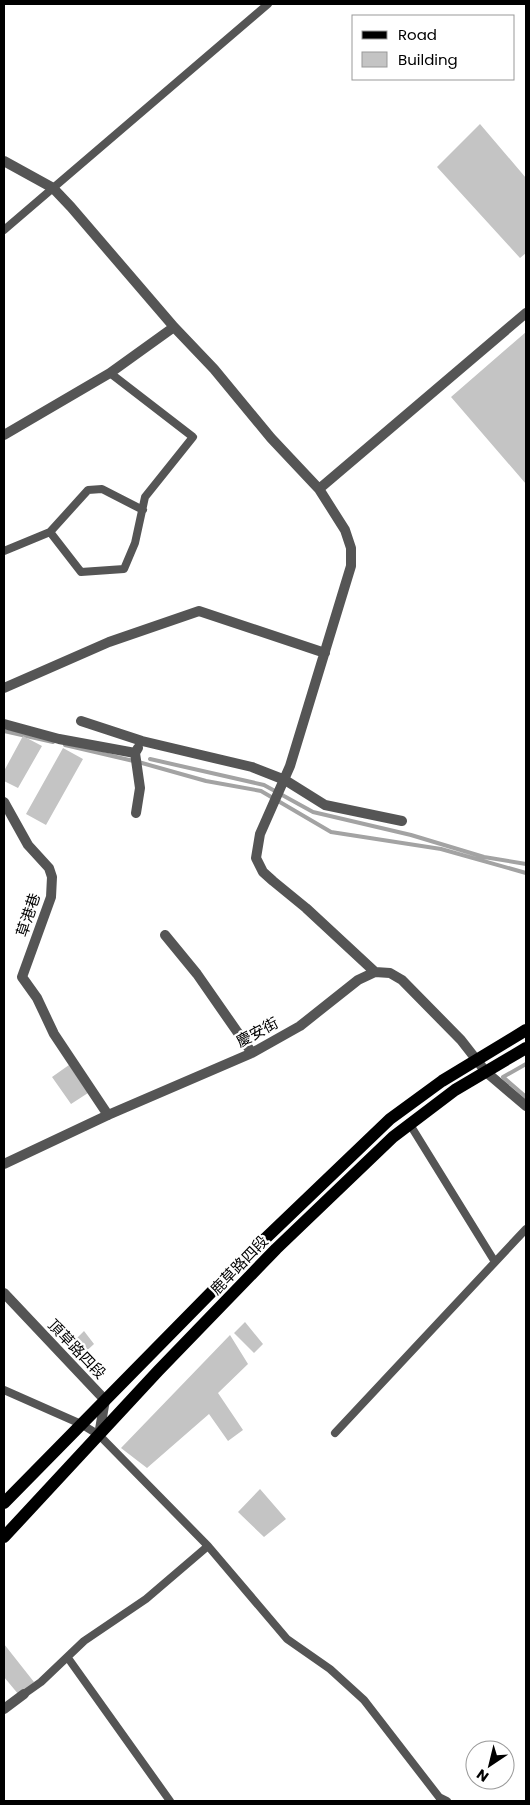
<svg xmlns="http://www.w3.org/2000/svg" width="530" height="1805" font-family="Poppins,'Noto Sans TC',sans-serif">
  <style>
    .lines { fill: none; stroke-linecap: round; stroke-linejoin: round }
    .stream { stroke: #a3a3a3; stroke-width: 4 }
    .building { fill: #c4c4c4 }
    .service { stroke: #555; stroke-width: 8 }
    .minor { stroke: #555; stroke-width: 10 }
    .tertiary { stroke: #555; stroke-width: 10 }
    .primary { stroke: #000; stroke-width: 12 }
    .labels { text-anchor: middle; dominant-baseline: central; stroke-width: 4.5; stroke-linejoin: round; paint-order: stroke }
    .street-label { font-size: 15px; fill: #000; stroke: #fff }
  </style>
  <rect width="100%" height="100%" fill="#fff"/>
  <g class="lines">
    <path class="stream" d="M4 731 53 742
      M65 745 142 763 206 781 261 791 331 832 441 849 526 873
      M150 759 264 785 313 812 411 835 484 857 526 864
      M526 1064 503 1077 526 1097"/>
  </g>
  <path class="building" d="M480 124 526 178V253L520 258 437 167Z
    M526 332V484L451 397Z
    M23 736 42 746 18 788 4 781V771Z
    M63 748 83 759 46 825 26 814Z
    M69 1065 88 1093 71 1104 52 1077Z
    M245 1322 263 1344 254 1353 234 1333Z
    M84 1331 94 1344 81 1356 71 1344Z
    M230 1335 248 1364 218 1393 243 1430 228 1441 209 1414 147 1468 121 1448Z
    M260 1489 286 1519 264 1537 238 1512Z
    M4 1644 34 1682 19 1695 4 1677Z"/>
  <g class="lines">
    <path class="service" d="M4 230 268 4
      M50 532 88 490 102 489 143 510
      M4 551 50 532 81 572 124 569 135 543 145 497 193 437 110 373
      M409 1123 495 1262
      M4 1390 81 1424 99 1435 208 1546 287 1639 330 1669 364 1700 439 1797 447 1801
      M335 1433 526 1229
      M68 1658 170 1801
      M24 1694 41 1682 84 1641 146 1599 208 1546"/>
    <path class="minor" d="M4 161 53 188 71 207 174 327 214 369 271 438 319 489 345 530 351 548V566L290 766 260 834 256 858 263 872 273 881 306 908 375 972
      M4 435 110 373 174 327
      M319 489 526 313
      M4 688 109 642 199 611 325 653
      M81 721 142 741 252 767 285 780 325 805 402 821
      M4 724 59 739 135 753
      M4 802 28 845 49 868 52 877 51 897 22 977 37 998 54 1034 108 1115
      M136 813 140 788 135 753 138 748
      M165 935 197 974 252 1053
      M4 1164 108 1115 252 1053 300 1026 358 980 375 972 390 973 402 980 461 1040 486 1072
      M4 1709 24 1694"/>
    <path class="tertiary" d="M486 1072 526 1106
      M4 1293 105 1400 99 1435"/>
    <path class="primary" d="M4 1503 245 1258 390 1119 442 1081 526 1030
      M4 1537 158 1371 276 1249 393 1137 455 1090 526 1048"/>
  </g>
  <g class="labels">
    <g class="street-label">
      <text transform="translate(28 915) rotate(-72)">草港巷</text>
      <text transform="translate(257 1032) rotate(-28)">慶安街</text>
      <text transform="translate(239 1265) rotate(-46)">鹿草路四段</text>
      <text transform="translate(77 1349) rotate(46)">頂草路四段</text>
    </g>
  </g>
  <rect width="530" height="1805" fill="none" stroke="#000000" stroke-width="10"/>
  <rect x="352" y="15" width="162" height="65" fill="#ffffff" stroke="#999999"/>
  <rect x="362" y="31" width="25" height="8" fill="#000000" stroke="#999999"/>
  <text x="398" y="40" font-size="15" fill="#000000">Road</text>
  <rect x="362" y="52" width="25" height="15" fill="#c4c4c4" stroke="#999999"/>
  <text x="398" y="65" font-size="15" fill="#000000">Building</text>
  <g transform="translate(490 1765) rotate(215)"><circle r="24" fill="#ffffff" stroke="#999999"/>
  <path d="M0-4L9 19L0 12L-9 19Z" fill="#000000"/>
  <text y="-8" font-size="14" font-weight="bold" text-anchor="middle" fill="#000000">N</text>
  </g>
</svg>
